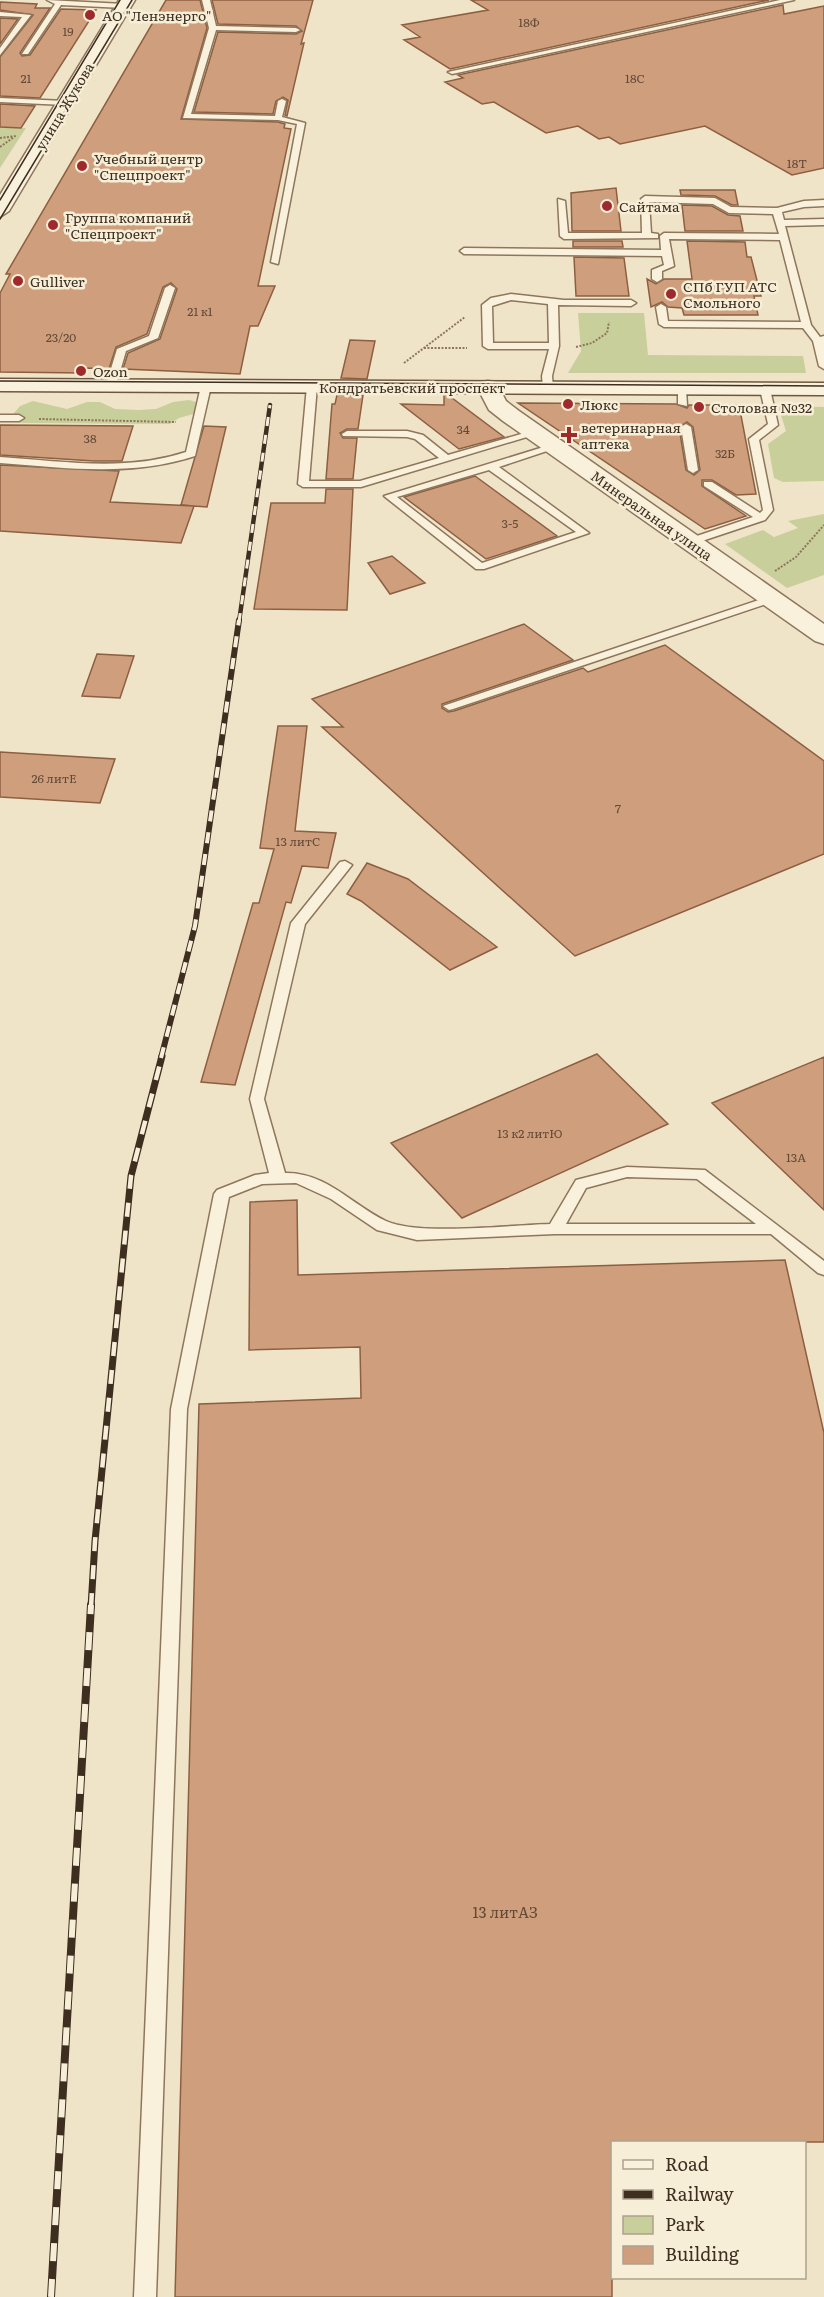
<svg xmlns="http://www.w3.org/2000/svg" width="824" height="2297" font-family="Literata,serif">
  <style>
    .green { fill: #c9cf9b }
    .building { fill: #cf9f7d; stroke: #8d5f41; stroke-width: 1.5; fill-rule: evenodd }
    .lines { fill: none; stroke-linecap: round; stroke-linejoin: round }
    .service-casing { stroke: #8d765c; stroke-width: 3 }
    .tertiary-casing { stroke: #8d765c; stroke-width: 3 }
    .secondary-casing { stroke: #6f573f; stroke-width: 3 }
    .path { stroke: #8d765c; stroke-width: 2; stroke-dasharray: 2 1.5; stroke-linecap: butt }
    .service { fill: #faf1dc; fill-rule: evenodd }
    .tertiary { fill: #faf1dc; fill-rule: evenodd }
    .secondary { fill: #faf1dc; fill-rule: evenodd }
    .tram { stroke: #3d2e20; stroke-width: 1.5 }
    .rail-far3-casing { stroke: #3d2e20; stroke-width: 4.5 }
    .rail-far2-casing { stroke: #3d2e20; stroke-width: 6 }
    .rail-far1-casing { stroke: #3d2e20; stroke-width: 7 }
    .rail-casing { stroke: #3d2e20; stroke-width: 8 }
    .rail-far3 { stroke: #f7eed8; stroke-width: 3; stroke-dasharray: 9; stroke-linecap: butt }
    .rail-far2 { stroke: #f7eed8; stroke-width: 4; stroke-dasharray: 11; stroke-linecap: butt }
    .rail-far1 { stroke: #f7eed8; stroke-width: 4.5; stroke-dasharray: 14; stroke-linecap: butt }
    .rail { stroke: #f7eed8; stroke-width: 6; stroke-dasharray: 18; stroke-linecap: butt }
    .poi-dot { fill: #9e2a2b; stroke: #f7eed8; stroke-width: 2 }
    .labels { text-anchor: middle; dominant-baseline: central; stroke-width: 5; stroke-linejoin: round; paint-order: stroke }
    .number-label { font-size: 12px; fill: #624a37 }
    .far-poi-label { font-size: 14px; fill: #3d2e20; stroke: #f7eed8; text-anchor: start }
    .far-street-label { font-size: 14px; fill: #3d2e20; stroke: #f7eed8 }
    .near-number-label { font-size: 15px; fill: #624a37 }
  </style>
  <rect width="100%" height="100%" fill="#f0e4c8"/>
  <path class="green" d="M0 127 26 128 0 168Z
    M578 313H644L648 355 803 356 806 373H568L581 351Z
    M189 400 196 402 200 412 179 418 170 424 22 423 8 420 20 406 33 401 67 409 87 402H100L115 409 139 410 156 409 173 402Z
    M778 406 824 407V481L783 482 774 478 768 444 786 431Z
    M824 514V575L787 588 725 544 763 530 774 537 798 528 788 521Z"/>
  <path class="building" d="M166 0H200L207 28 181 119 278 122 285 124 284 128 291 129 258 286H275L258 326H250L240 374 123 369 128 353 160 339 177 289 171 283 163 287 147 334 116 347 109 369 85 368 84 373 0 372V293L10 274H6Z
    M212 0H313L301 44 304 43 287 116 285 115 288 100 283 97 276 101 273 114 194 112 218 32 296 34 302 31 296 26 218 24Z
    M471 0H769L450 69 404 40 420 37 402 25 488 10Z
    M0 2 37 4 35 8H50L20 53 22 56 30 55 61 9 96 10 40 98 0 96V57L33 15 0 10Z
    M783 5 784 14 824 6V168L792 175 705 126 620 144 609 137 599 139 578 126 546 133 494 102 482 104 445 82 463 78 458 75Z
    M0 18 18 19 0 44Z
    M0 104 35 106 21 128 0 127Z
    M616 188 621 231H572L571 193Z
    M680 190H735L738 205H732L715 196 681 195Z
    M682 205 712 206 728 215 740 216 743 231H685Z
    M573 241H622L623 247H573Z
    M687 241 745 242 747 257H751L761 296H754L758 315H684L682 308 668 307 662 302 651 307 647 279 656 284 664 279H692Z
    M574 257 624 258 629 296H576Z
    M350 340 375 341 367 379 341 378Z
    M337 395H363L358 429H347L340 433 343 438H357L353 479H326L332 404H335Z
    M444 395H448L504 437 459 449 401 404 444 405Z
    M518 403 676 404 687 408 689 405H739L756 494 736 495 712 480H702V486L746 516 705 529ZM687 422 693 427 700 470 694 475 686 470 679 427Z
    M0 425 133 426 122 461H94L0 455Z
    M204 426 226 427 207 507 181 505Z
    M0 465 119 471 110 502 194 506 181 543 0 531Z
    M475 476 557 536 486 559 404 497Z
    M326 489H353L347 610 254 609 271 503H325Z
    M392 556 425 583 390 594 368 563Z
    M524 624 573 660 442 704V708L448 712 454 711 583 668 588 672 665 645 824 761V854L575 956 322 727H343L312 699Z
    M97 654 134 656 120 698 82 696Z
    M278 726H307L295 831 336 833 328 868 302 866 291 903 286 902 235 1085 201 1082 253 903H259L274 849 260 848Z
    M0 752 115 759 100 803 0 797Z
    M367 863 408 879 497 947 450 970 361 901 347 894Z
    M597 1054 668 1124 462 1218 391 1143Z
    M824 1057V1210L712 1103Z
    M297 1200 298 1275 785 1260 824 1433V2142H612V2297H175L199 1404 361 1398 360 1347 249 1350 250 1202Z"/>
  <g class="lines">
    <g class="service-casing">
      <path id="service" d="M47 0 124 4 128 6 124 8 61 5 28 54H22L55 4Z
        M202 0H210L216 26 296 28 300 30 296 32 216 30 191 114 275 116 278 101 282 99 286 101 282 117 305 123 278 264 271 262 297 124 278 120 183 118 209 28Z
        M780 0H794L452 74 448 72Z
        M0 12 31 15 0 55V48L22 17 0 16Z
        M0 98 65 101 69 103 65 105 0 102Z
        M645 196 715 198 731 207 777 208 804 201 824 200V206L804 207 782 212 784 220 824 219V225L785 226 811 325 820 337 824 336V369L819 366 813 341 803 328 664 327 659 324 656 307 661 304 666 307 668 321 801 322 780 240 669 239 674 266 662 271V279L657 282 652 279V270L664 265 662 256 464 254 460 251 464 248 661 250 660 236 664 233 779 234 773 214 729 213 713 204 649 202 651 233 658 234V238L564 239 560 236 558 199 565 201 568 233H642L641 199Z
        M170 285 175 288 158 338 126 351 116 385 108 387 106 385 117 349 149 336 165 288Z
        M511 294 564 300H631L636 303 631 306 558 305 559 346 552 376 553 388 548 391 543 388 542 376 549 349H488L483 346 482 305 491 298ZM511 300 548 304 549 343H493L492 306Z
        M206 383 211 386 195 456C131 477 65 468 0 463V457C62 461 126 472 186 452L201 386Z
        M312 383 317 386 309 481H360L439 458 415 439 407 437 343 436 342 434 347 431H407L423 435 448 455 535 430 540 433 361 487H303L298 484 307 386Z
        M678 386 686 388 687 406 678 404Z
        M765 386 770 389 778 425 759 440 773 510 765 520 693 544H685V540L753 517 704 486V482H712L760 513 763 510 749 439 768 424 760 389Z
        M0 415H19L24 418 19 421H0Z
        M686 424 691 427 698 470 693 473 688 470 681 427Z
        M550 445 559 447 499 467 589 533 484 569H476L384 496ZM489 470 576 532 482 563 397 497Z
        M771 596 775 597V601L453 709 449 710 443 706Z
        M345 861 352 865 305 924 264 1099 285 1173C326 1172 352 1205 386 1221 418 1236 512 1225 550 1224L576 1180 627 1167 705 1170 824 1261V1275L818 1273 771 1234H555L417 1240 377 1230 331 1199 296 1183 262 1184 229 1197 187 1409 156 2297H134L171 1409 214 1194 217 1190 255 1175 269 1173 250 1099 291 923 340 862ZM627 1177 697 1179 756 1224H566L586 1188Z"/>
    </g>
    <g class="tertiary-casing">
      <path id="tertiary" d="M119 0H135L9 211 0 217V195Z
        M488 381 496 382 506 401 519 411 824 624V644L815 641 503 421 489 410 477 387 480 382Z"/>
    </g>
    <g class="secondary-casing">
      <path id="secondary" d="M0 379 824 383V395L0 391Z"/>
    </g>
    <path class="path" d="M0 138 17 136
      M0 147 14 137
      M576 347 592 343 607 333 609 322
      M424 348H467
      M404 363 465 317
      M39 419 176 422
      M775 571 796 557 824 525"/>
    <use href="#service" class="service"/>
    <use href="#tertiary" class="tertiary"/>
    <use href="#secondary" class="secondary"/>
    <path class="tram" d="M0 200 120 0
      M0 219 132 0
      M0 381 824 386"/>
    <g class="rail-far3-casing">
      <path id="rail-far3" d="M239 622 270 405"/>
    </g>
    <g class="rail-far2-casing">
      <path id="rail-far2" d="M161 1058 195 926 239 620"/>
    </g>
    <g class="rail-far1-casing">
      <path id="rail-far1" d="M91 1607 95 1541 131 1176 162 1056"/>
    </g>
    <g class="rail-casing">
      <path id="rail" d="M51 2297 91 1605"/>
    </g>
    <use href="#rail-far3" class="rail-far3"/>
    <use href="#rail-far2" class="rail-far2"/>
    <use href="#rail-far1" class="rail-far1"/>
    <use href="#rail" class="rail"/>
  </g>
  <g class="poi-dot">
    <circle cx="90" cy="15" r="6"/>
    <circle cx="82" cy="166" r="6"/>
    <circle cx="607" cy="206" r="6"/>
    <circle cx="53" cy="225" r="6"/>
    <circle cx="18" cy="281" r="6"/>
    <circle cx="671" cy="294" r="6"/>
    <circle cx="81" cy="371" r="6"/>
    <circle cx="568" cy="404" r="6"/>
    <circle cx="699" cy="407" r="6"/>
    <path d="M566 426h6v6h6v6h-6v6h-6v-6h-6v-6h6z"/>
  </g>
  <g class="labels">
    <g class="number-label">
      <text x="529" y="22">18Ф</text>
      <text x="68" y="31">19</text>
      <text x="26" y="78">21</text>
      <text x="635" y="78">18С</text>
      <text x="797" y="163">18Т</text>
      <text x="200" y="311">21 к1</text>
      <text x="61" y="337">23/20</text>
      <text x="463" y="429">34</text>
      <text x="90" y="438">38</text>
      <text x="725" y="453">32Б</text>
      <text x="510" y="523">3-5</text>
      <text x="54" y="778">26 литЕ</text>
      <text x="618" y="808">7</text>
      <text x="298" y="841">13 литС</text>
      <text x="530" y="1133">13 к2 литЮ</text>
      <text x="796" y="1157">13А</text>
    </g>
    <g class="far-poi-label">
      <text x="102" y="15">АО "Ленэнерго"</text>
      <text x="94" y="158">Учебный центр<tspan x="94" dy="16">"Спецпроект"</tspan></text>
      <text x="619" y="206">Сайтама</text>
      <text x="65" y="217">Группа компаний<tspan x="65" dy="16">"Спецпроект"</tspan></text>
      <text x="30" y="281">Gulliver</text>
      <text x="683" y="286">СПб ГУП АТС<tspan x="683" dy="16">Смольного</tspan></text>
      <text x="93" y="371">Ozon</text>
      <text x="580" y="404">Люкс</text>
      <text x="711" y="407">Столовая №32</text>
      <text x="581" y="427">ветеринарная<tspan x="581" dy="16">аптека</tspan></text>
    </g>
    <g class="far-street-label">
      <text transform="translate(64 106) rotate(-59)">улица Жукова</text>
      <text x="412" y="387">Кондратьевский проспект</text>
      <text transform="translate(652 515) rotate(35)">Минеральная улица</text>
    </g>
    <g class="near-number-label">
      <text x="505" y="1911">13 литАЗ</text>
    </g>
  </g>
  <rect x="611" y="2141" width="195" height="138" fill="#f7eed8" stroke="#ada18e" stroke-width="1.5"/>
  <rect x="623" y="2160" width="30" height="9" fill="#faf1dc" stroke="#ada18e" stroke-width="1.5"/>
  <text x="665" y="2171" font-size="18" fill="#3d2e20">Road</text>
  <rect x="623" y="2190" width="30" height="9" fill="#3d2e20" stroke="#ada18e" stroke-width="1.5"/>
  <text x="665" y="2201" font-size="18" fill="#3d2e20">Railway</text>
  <rect x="623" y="2216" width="30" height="18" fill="#c9cf9b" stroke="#ada18e" stroke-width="1.5"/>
  <text x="665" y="2231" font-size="18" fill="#3d2e20">Park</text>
  <rect x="623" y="2246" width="30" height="18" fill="#cf9f7d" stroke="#ada18e" stroke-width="1.5"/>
  <text x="665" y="2261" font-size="18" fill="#3d2e20">Building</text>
</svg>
